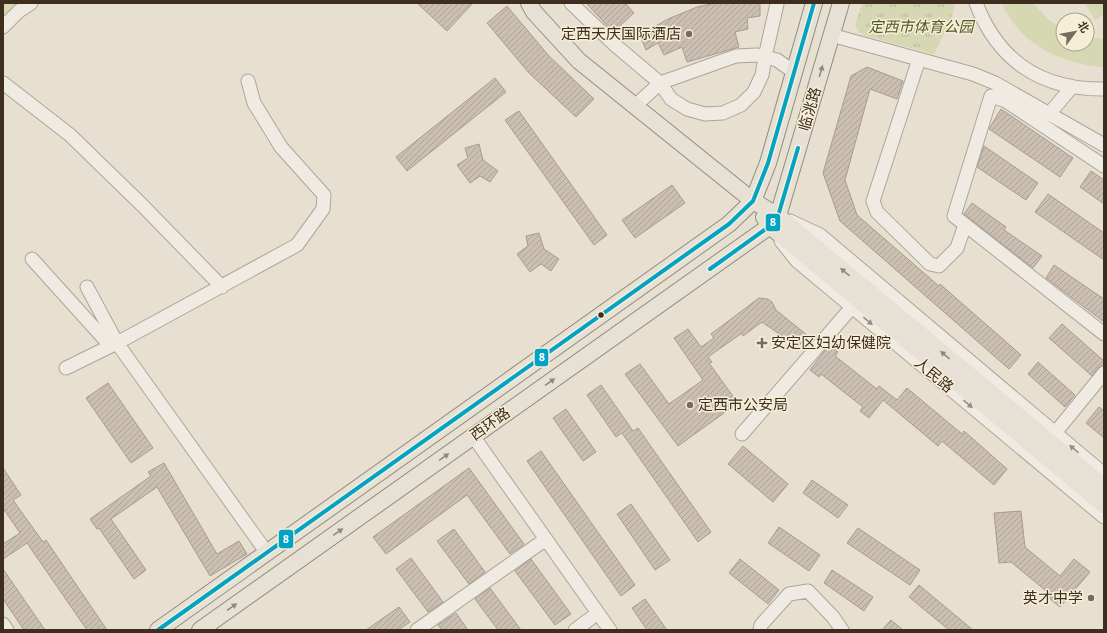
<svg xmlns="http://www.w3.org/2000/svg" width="1107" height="633" font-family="'Zilla Slab','Noto Sans SC',serif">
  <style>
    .grass { fill: #d6d7b3 }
    .park { fill: url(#park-tufts) }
    .building { fill: url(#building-hatch); stroke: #a89c90 }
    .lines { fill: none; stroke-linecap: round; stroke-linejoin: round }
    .minor-casing { stroke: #ada599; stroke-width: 15 }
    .major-casing { stroke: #928b80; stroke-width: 18 }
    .minor { stroke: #efebe3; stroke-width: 13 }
    .major { stroke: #e6e1d4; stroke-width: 16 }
    .bus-1-casing { stroke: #f7eed8; stroke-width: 7 }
    .bus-1 { stroke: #03a3c5; stroke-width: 4 }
    .oneway { fill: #92887a }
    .oneway2 { fill: #968c82 }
    .poi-dot { fill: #786c5e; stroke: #f7eed8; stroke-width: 1.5 }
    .bus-dot { fill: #3d2e20; stroke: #f7eed8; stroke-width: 1.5 }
    .labels { text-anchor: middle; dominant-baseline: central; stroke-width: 3; stroke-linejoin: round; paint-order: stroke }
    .park-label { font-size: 15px; font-style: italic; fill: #4d5a26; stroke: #f7eed8 }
    .poi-label { font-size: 15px; fill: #3d2e20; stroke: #f7eed8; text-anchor: end }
    .street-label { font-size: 15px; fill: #3d2e20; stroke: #f7eed8 }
    .line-badge { stroke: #f7eed8; stroke-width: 1.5 }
    .badge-label { font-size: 11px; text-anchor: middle; font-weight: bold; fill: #fff }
  </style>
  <defs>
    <pattern id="park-tufts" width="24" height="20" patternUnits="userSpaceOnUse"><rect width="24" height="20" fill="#d6d7b3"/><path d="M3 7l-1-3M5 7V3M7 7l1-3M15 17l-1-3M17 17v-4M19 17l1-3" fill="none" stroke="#b9b99a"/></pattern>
    <pattern id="building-hatch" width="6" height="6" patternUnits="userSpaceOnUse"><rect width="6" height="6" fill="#cbbfb2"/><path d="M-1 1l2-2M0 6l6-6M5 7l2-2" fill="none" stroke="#afa499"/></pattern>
  </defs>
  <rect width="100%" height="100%" fill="#e7e0d1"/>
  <path class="grass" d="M3 3H28L3 19Z
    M1002 3H1033L1049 20 1063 29V44H1087V37L1104 39V67C1061 64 1020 45 1002 3Z
    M1085 3H1104V14L1095 20Z"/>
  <path class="park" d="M862 3H955L951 20 934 54 865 36 859 32 855 25Z"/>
  <path class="building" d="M417 3H473L447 31Z
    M586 3H625L634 13 613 32Z
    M716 3H760V16L747 18 748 29 735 32 739 47 687 62 682 47 664 55 658 43 646 50 640 35 668 19 697 7Z
    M507 6 549 56 594 99 576 117 529 73 487 23Z
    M867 67 903 81 897 99 870 89 845 180 857 215 939 286 940 284 1021 355 1009 369 840 221 823 173 851 76Z
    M495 78 506 92 407 171 396 157Z
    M1001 109 1073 158 1060 177 989 129Z
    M519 111 607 235 594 245 505 120Z
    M479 144 483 160 498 171 490 182 480 176 470 183 457 165 468 158 465 148Z
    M984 146 1038 183 1026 200 977 167Z
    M1091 171 1104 180V204L1080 187Z
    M672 185 685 203 635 238 622 220Z
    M1048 194 1104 233V260L1035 212Z
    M972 203 1006 227 1004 230 1042 256 1033 268 964 214Z
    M539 233 544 249 559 259 551 271 541 264 530 272 517 254 528 246 526 236Z
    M1054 265 1104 299V322L1046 278Z
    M759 298 768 299 772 302 776 310 807 335 798 347 762 322 743 336 742 333 708 357 712 362 709 363 738 403 678 446 625 374 640 364 669 404 703 380 674 338 688 329 701 347 714 338 711 334Z
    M1062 324 1104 361V365L1098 368 1092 376 1049 338Z
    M829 345 838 352 835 356 877 389 879 386 897 400 907 388 962 434 964 431 1007 469 994 485 942 441 938 446 883 400 869 418 860 411 863 407 821 374 819 377 810 370Z
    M1038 362 1075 395 1065 407 1028 374Z
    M108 383 153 448 131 463 86 398Z
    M601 385 633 431 638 428 711 532 698 542 622 433 616 437 587 395Z
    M1099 407 1104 411V438L1086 423Z
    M566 409 596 452 583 461 553 418Z
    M743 446 788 484 773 502 728 464Z
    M541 451 635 585 621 596 527 461Z
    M164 463 217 554 239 541 247 554 210 576 157 487 111 519 146 570 134 579 99 528 97 529 90 519 151 476 148 472Z
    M3 468 21 495 13 500 43 542 46 540 107 630H87L27 543 3 559V544L20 533 3 508Z
    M469 468 524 544 522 546 510 554 467 495 386 554 373 537Z
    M812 480 848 505 838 518 803 493Z
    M631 504 670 560 655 570 617 514Z
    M1021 511 1025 547 1060 576 1074 559 1090 572 1060 607 1049 598 1051 595 1011 562 999 563 994 513Z
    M779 527 820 555 809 571 768 543Z
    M858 528 920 570 910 585 847 543Z
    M454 529 485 572 469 584 437 541Z
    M411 558 443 602 428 612 396 569Z
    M531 559 571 614 555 625 515 571Z
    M740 559 779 590 768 604 729 573Z
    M3 569 45 630H24L3 599Z
    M832 570 873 597 864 611 824 583Z
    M919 585 973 630H949L909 597Z
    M490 588 521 630H498L475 599Z
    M645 599 667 630H647L632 608Z
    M399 607 410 622 398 630H366Z
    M456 613 468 630H442L438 625Z
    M891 620 903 630H882Z"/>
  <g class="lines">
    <g class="minor-casing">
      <path id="minor" d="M571 3 615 45 660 83 671 99 687 109 705 114 723 113 741 105 754 92 762 75 765 57 777 4
        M976 3C998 61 1042 90 1104 89
        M3 27 19 11 31 3
        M831 35 973 74 995 83 1104 145
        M919 59 873 201 877 212 930 264 939 266 957 248 965 225
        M3 83 70 135 142 205 222 287
        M635 106 660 83 736 56 757 55 777 60 794 72
        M1049 114 1071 88
        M1104 166 1006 101 991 96 954 216 1104 334
        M790 221 820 235 1104 474
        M781 241 797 261 1104 517
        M32 259 107 342 117 343
        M87 287 117 343 267 553
        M66 368 117 343 297 245 323 209 324 195 281 147 254 103 248 81
        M1055 433 1104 373
        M742 434 852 307
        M473 436 610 630
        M3 624 7 630
        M417 630 546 539
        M575 630 598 613
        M760 630 761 625 789 594 808 591 833 617 842 630"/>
    </g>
    <g class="major-casing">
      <path id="major" d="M529 3 534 12 579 61 753 201 778 216 1104 487
        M764 217 770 226 1104 505
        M158 630 729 224 753 201 768 163 814 3
        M200 630 770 226 778 216 841 3"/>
    </g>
    <use href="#minor" class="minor"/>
    <use href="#major" class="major"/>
    <g class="bus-1-casing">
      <path id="bus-1" d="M710 269 770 226 778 216 798 148
        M158 630 729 224 753 201 768 163 814 3"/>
    </g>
    <use href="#bus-1" class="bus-1"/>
  </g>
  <defs><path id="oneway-solid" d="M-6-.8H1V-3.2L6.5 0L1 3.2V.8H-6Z"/></defs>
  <g class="oneway">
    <use href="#oneway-solid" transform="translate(821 71) rotate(-74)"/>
    <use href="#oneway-solid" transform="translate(845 272) rotate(-140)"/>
    <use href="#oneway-solid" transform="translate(945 355) rotate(-140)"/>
    <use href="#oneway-solid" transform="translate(550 382) rotate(-35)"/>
    <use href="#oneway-solid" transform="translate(444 457) rotate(-35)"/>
    <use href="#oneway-solid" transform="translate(338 532) rotate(-35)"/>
    <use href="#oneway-solid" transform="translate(232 607) rotate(-35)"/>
  </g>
  <g class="oneway2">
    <use href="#oneway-solid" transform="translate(868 321) rotate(40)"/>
    <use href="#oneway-solid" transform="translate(968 404) rotate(40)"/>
    <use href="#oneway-solid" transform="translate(1074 449) rotate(-140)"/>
  </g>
  <g class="poi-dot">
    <circle cx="689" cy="34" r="4"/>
    <path d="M760 337h4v4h4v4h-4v4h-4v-4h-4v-4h4z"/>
    <circle cx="690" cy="405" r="4"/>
    <circle cx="1091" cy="598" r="4"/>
  </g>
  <circle class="bus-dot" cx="601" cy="315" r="3.5"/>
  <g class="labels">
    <g class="park-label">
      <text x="921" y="27">定西市体育公园</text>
    </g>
    <g class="poi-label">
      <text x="681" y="34">定西天庆国际酒店</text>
      <text x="771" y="343" text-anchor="start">安定区妇幼保健院</text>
      <text x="698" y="405" text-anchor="start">定西市公安局</text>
      <text x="1083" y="598">英才中学</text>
    </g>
    <g class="street-label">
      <text transform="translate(810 109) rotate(-74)">临洮路</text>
      <text transform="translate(934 375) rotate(40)">人民路</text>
      <text transform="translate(490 424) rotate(-35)">西环路</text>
    </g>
  </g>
  <g class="line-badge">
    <rect x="765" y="213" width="16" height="19" rx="4" fill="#03a3c5"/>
    <rect x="534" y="348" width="15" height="19" rx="4" fill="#03a3c5"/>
    <rect x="278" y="529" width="16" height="20" rx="4" fill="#03a3c5"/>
  </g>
  <g class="badge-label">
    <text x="773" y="226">8</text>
    <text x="542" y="361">8</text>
    <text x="286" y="543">8</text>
  </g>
  <rect width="1107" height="633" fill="none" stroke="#3d2e20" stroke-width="8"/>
  <g transform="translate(1075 32) rotate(58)"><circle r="19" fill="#f7eed8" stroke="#ada18e"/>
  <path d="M0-3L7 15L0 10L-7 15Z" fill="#786c5e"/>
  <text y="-6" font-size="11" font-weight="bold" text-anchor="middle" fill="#3d2e20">北</text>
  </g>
</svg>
